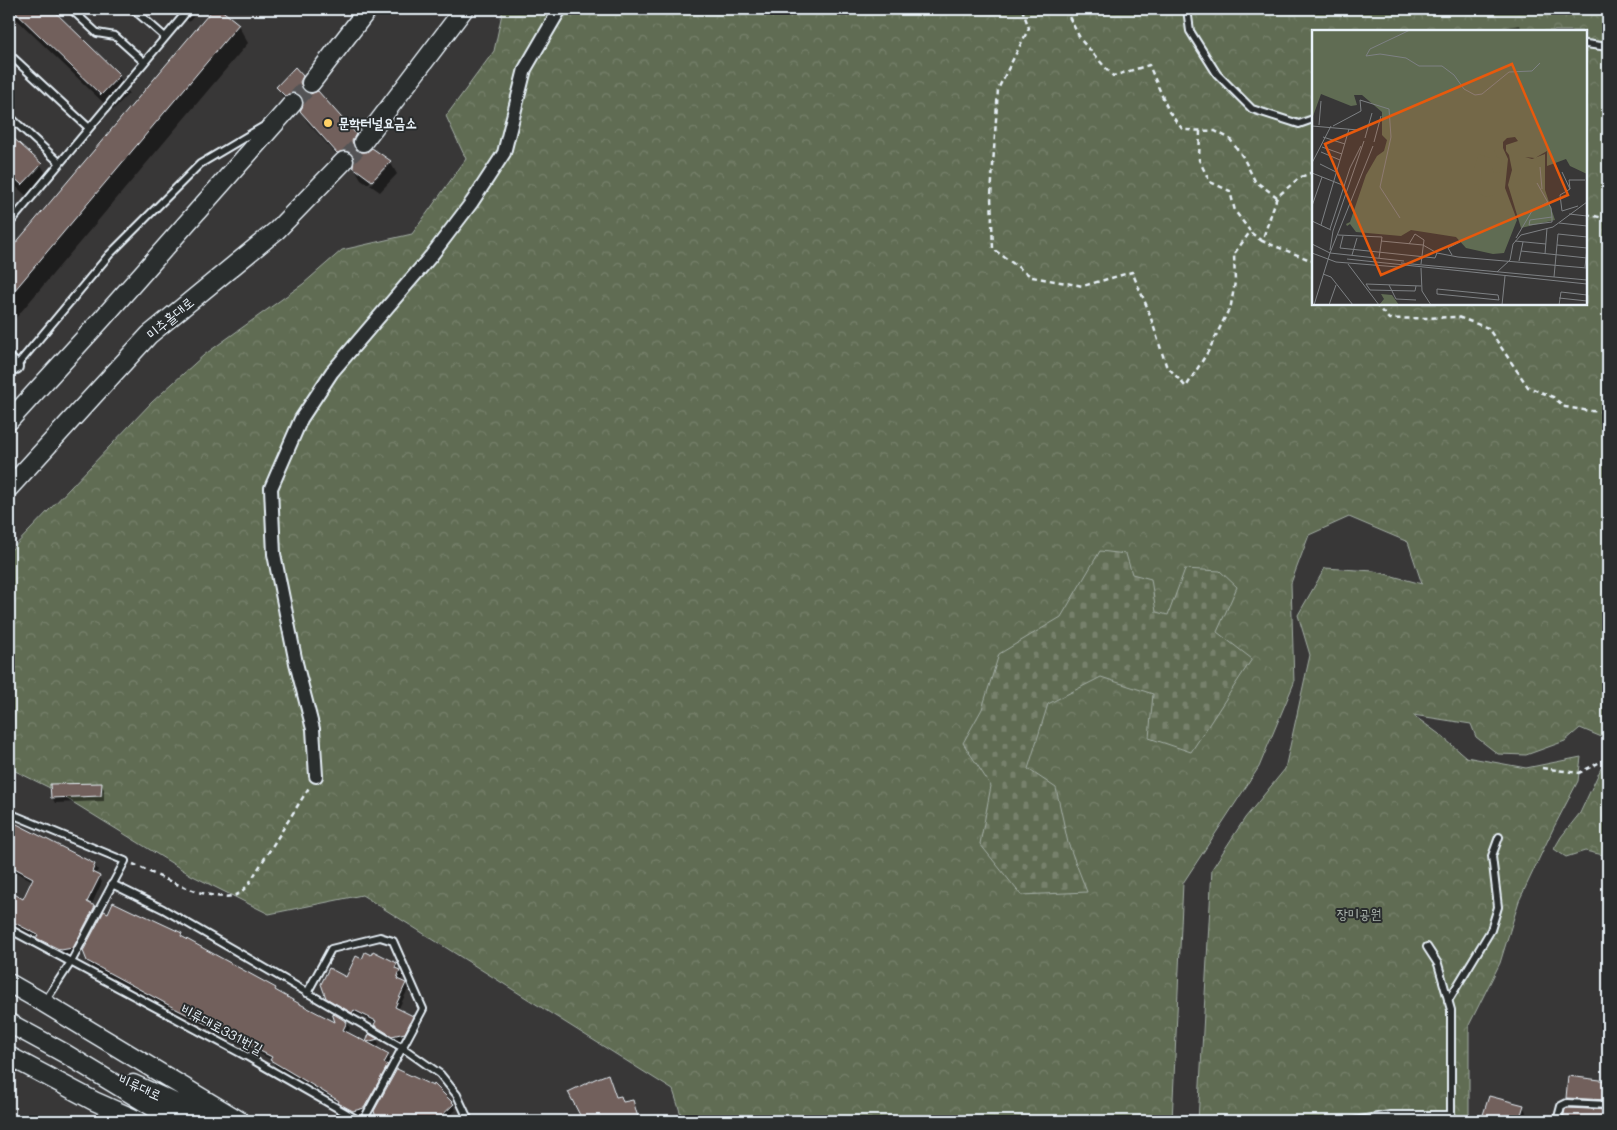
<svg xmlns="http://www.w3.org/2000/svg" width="1617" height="1130" font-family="Mali,'Poor Story',sans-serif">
<defs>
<pattern id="forest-crowns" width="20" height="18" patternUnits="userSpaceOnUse" patternTransform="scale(1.25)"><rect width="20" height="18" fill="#606c53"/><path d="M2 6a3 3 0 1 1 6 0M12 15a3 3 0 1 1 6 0" fill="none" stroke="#77816c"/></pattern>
<pattern id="cemetery-stones" width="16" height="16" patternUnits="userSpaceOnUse" patternTransform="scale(1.25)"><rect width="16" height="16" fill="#606c53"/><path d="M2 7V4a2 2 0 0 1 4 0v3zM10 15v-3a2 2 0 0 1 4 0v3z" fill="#77816c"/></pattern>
</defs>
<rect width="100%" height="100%" fill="#383737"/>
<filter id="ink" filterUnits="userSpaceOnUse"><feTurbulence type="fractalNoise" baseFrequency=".02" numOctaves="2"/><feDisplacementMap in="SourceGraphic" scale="10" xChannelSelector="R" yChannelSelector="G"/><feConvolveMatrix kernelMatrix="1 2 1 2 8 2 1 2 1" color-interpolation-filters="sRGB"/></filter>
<g filter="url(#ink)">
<path fill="url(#forest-crowns)" stroke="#a4aea6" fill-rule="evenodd" d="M503,9H1608V743L1604,738L1580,728L1565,741L1526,755L1498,754L1476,737L1471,724L1413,715L1439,734L1466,757L1526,768L1581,757L1578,781L1554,827L1519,901L1500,963L1469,1025V1121H1198L1212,869L1245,818L1285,769L1310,655L1298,615L1325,568L1374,571L1422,584L1408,542L1349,517L1309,535L1291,583L1294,683L1259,767L1183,883L1172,1121H683L673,1090L362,895L269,914L191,875L48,787L9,768V552L152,402L204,355L303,284L342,250L412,234L466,159L446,116L494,51ZM1313,31H1586V304H1313Z
M1608,758V856L1585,851L1566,857L1554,849L1561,837L1580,813L1604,762Z"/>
<path fill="url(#cemetery-stones)" stroke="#a4aea6" d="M1100,551L1126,554L1132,574L1151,579L1156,612L1168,615L1185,569L1220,571L1237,587L1217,632L1252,659L1191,752L1149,738L1153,694L1101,677L1048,704L1028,769L1056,788L1068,843L1087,892L1021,895L980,844L991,786L963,743L982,709L999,654L1061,617Z"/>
<path fill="#0007" d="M9,9H50L119,76L129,93L112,111L9,12Z
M90,9H103L98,15Z
M174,9H200L189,22Z
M215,9H218L238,25L248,43L9,326V253Z
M1520,25L1522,31H1508L1507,27Z
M302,76L309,88L307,94L355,134L362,146L359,153H367L372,149L390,162L397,174L380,192L370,185L390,164H386L368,184L361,179L354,167L355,161L345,164L308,123L301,111L305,105L302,104L293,107L284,99L278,87Z
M1608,89V105L1604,98Z
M9,136L41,165L51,182L33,202L9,180Z
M101,784L104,789V801L55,803L52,797Z
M11,822L94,865L98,870L95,875L99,877L102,882L91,906L94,907L97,913L75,954L65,956L41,943L38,938L9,923V893L24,900L33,881L12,870L9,875V827Z
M182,934L185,939L275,989L277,993L338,1024L347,1023L350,1028L347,1034L367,1043L376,1041L370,1036L377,1040L380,1045L373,1047L388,1055L391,1060L388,1067L390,1071L367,1113L357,1116L342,1108L340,1105L275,1066L272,1060L180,1014L91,967L88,961Z
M362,961L396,964L403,977L400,982L405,984L408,989L398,1010L413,1017L416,1023L408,1038L396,1041L378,1031L376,1024L357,1014L355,1017L331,1003L328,997Z
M607,1076L616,1098L623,1103L633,1101L639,1121H584L569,1093Z
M1569,1077L1608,1082V1106L1571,1104L1567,1098Z
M453,1104L456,1110L444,1121H379L375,1111Z
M1523,1106L1526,1112L1524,1121H1474L1475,1117L1483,1119Z
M1568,1109L1608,1111V1121H1565L1566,1110Z"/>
<path fill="#72605c" stroke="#e8f1f8" d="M12,9H52L120,75L101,95Z
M213,9H220L239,24L9,297V251Z
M295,67L303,76L300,82L304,91L310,94L318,91L356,134L352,141L356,150L361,152H367L372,148L391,161L372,181L353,167L354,159L351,153L346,151L337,153L300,111L303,105L300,95L295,93L285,96L276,87Z
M9,134L42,164L22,185L9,173Z
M102,783L101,796L51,798L50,784Z
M9,820L95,864L92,872L100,876L87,902L95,906L73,948L61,950L36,938L38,935L9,920V891L23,899L33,878L9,865Z
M113,902L136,913L137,912L182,933L181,936L276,988L275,990L298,1003L335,1022L332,1013L347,1022L343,1030L366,1042L369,1034L378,1039L367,1042L389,1054L384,1063L388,1065L364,1108L353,1111L338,1103L339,1101L270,1060L272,1057L176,1009L87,961L83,951L104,911L108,913Z
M373,951L397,963L395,968L400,970L397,979L406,983L395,1007L413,1016L405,1033L392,1036L374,1025L376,1021L354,1010L352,1013L326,998L321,984L329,968L346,977L356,956L362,959L365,952L371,955Z
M397,1069L433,1086L434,1084L454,1104L436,1121H377L374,1111Z
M608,1074L616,1097L621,1096L623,1102L633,1100L639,1121H583L568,1092L595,1079Z
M1568,1076L1608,1081V1100L1566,1098Z
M1489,1096L1524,1105L1519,1121H1481Z
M1568,1108L1608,1110V1121H1563L1565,1109Z"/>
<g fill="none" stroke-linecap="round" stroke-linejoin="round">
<path stroke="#525354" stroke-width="18" stroke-dasharray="18 9" stroke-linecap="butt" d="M293,103L311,83
M344,161L363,142"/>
<g stroke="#e8f1f8" stroke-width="10">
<path id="lane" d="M71,9L97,33L115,36L144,62
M133,9L165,37
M1187,9L1190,31L1217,74L1252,109L1299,124L1313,119
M1586,44L1608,47
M9,54L89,128
M9,116L60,163
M9,224L189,9
M9,375L109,255L200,164L264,126
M9,813L125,861L71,962L44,1003
M112,884L163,909L403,1048L440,1074L457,1095L469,1121
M9,929L246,1056L360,1121
M1427,947L1438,964L1451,1010V1121
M307,993L331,949L380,937L393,941L423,1009L363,1121
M1448,1001L1491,930L1498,907L1492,856L1499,837
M1354,1121L1390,1115H1451
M1557,1121L1561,1106L1567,1103L1608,1105"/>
</g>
<g stroke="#e8f1f8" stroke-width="16">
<path id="street" d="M9,360L16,367
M316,776L313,729L296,663L274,554L271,488L301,419L332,372L431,256L472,202L504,153L525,69L560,9"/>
</g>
<g stroke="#e8f1f8" stroke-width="21">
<path id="secondary" d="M311,83L368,9
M363,142L464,9
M9,421L103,318L293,103
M9,488L149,335L277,230L344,161
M9,983L44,1003L240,1121
M9,1023L64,1053L176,1121
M9,1056L94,1101L139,1121
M133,1084L215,1121"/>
</g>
<path stroke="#e8f1f8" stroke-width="2.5" stroke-dasharray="5 4" stroke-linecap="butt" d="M1022,9L1029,28L998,89L991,196L993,249L1032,277L1083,286L1132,272L1148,309L1166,365L1186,387L1209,350L1231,305L1235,282L1234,254L1250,232L1262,241
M1065,9L1081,40L1113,76L1149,65L1169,112L1183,130L1215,131L1229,138L1243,157L1255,181L1277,197L1299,178L1313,172
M1200,131L1199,160L1210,182L1230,191L1235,211L1250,231
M1277,197L1262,241L1313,261
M1586,214L1608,219
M1375,304L1389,319L1458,317L1488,328L1528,387L1553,397L1565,407L1590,411L1608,412
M1542,768L1579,773L1604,760H1608
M133,864C157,875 211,904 236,895C241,893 245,888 248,885L310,786"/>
<use href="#lane" stroke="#2a2d2e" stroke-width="6"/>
<use href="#street" stroke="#2a2d2e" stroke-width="12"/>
<use href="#secondary" stroke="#2a2d2e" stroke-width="18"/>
</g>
</g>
<circle fill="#ffd166" stroke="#2a2d2e" stroke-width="2" cx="328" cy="123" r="5"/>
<g text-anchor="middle" stroke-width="4" stroke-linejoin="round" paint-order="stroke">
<g font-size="14" font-weight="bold" fill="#e8f1f8" stroke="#2a2d2e" text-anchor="start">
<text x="338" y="128">문학터널요금소</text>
</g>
<g font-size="14" fill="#e8f1f8" stroke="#2a2d2e">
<text transform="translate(170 318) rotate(-40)" y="5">미추홀대로</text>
<text transform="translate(222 1029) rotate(28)" y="5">비류대로331번길</text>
<text transform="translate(140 1087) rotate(24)" y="5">비류대로</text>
</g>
<g font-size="14" fill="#abb5ae" stroke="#2a2d2e">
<text x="1359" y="919">장미공원</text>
</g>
</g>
<g transform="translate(1312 30)">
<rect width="275" height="275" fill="#383737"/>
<path d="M0,0H275V144L258,136L254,129L235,136V121L223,128L213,127L220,129L233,124V160L243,190L209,198L196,155L200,140L197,125L194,121V115L206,111L203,107L195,108L191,112V118L196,129L193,158L205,190L192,223L181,224L154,218L144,207L99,200L89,206L44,202L38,194L35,196L34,194L38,192L54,145L65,126L72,121L75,110L70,105V82L50,65H42L45,75L39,76L9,64L0,89ZM69,264L80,265L87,275H67L72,269Z" fill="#606c53"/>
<path d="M182,120L185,127L190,129L188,142L182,143L180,138H174L169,144L170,152L183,164L175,167L168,164L166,156L161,153V141L167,124L178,128V122Z" fill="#606c53"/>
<path fill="none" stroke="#7e8184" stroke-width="1" d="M98,0L58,19L54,26L68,24L94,28L107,36H130L142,45L152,59L163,65L170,64L197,42L220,41L228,33M48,70L77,79L79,107L68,157L88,188M7,95L9,71M0,96L46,100M21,96L49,81L48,70M11,107L33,114M53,108L60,83M62,112L69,86M10,117L30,124M9,122L28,130M0,133L19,96M8,134L24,142M228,137L230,159M250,142L258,159L257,150H273M0,143L33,156M225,153L239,178L240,187V192L217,195L218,190L240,187M258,159L248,165L250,181L266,176M0,176L10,147M257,184L275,186M0,191L19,200M247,193L275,196M9,195L37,99M18,199L38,138L49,116M246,204L275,207M26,205L70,207L67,228M31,206L28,218L123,228L125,223M204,208L220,181L236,172M69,211L111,215L125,223L146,227L275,238M203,211L234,214M0,214L18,223L92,231M97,214L103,204L112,210L109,234M245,215L275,218M18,220L21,201L52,111M209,221L275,228M0,223L24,232L86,237M233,224L235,198M40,225L45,208M140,225L136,218L148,212M35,229L275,254M207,231L211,212M89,233L275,250M36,234L67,275M273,237L275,218M109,238L110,261L119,275M185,242L198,230L201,214L209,205L241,197L275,172M11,244L19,247L41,275M242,247L246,204M77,255L84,269L104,270M104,256L103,261L58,260L54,254L109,256M125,259L186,265L187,270L125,264ZM247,268L275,271M2,275L18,223L61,116M17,275L24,255M190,275L193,246M247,275L249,262L275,265"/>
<path fill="#e8590c" fill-opacity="0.15" stroke="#e8590c" stroke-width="2.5" d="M200,34L256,165L69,245L13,114Z"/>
<rect width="275" height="275" fill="none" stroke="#e8f1f8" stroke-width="2.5"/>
</g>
<rect width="1617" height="1130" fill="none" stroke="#2a2d2e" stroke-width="30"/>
<rect x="15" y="15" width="1587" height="1100" fill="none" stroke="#e8f1f8" stroke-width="2" filter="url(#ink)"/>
</svg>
